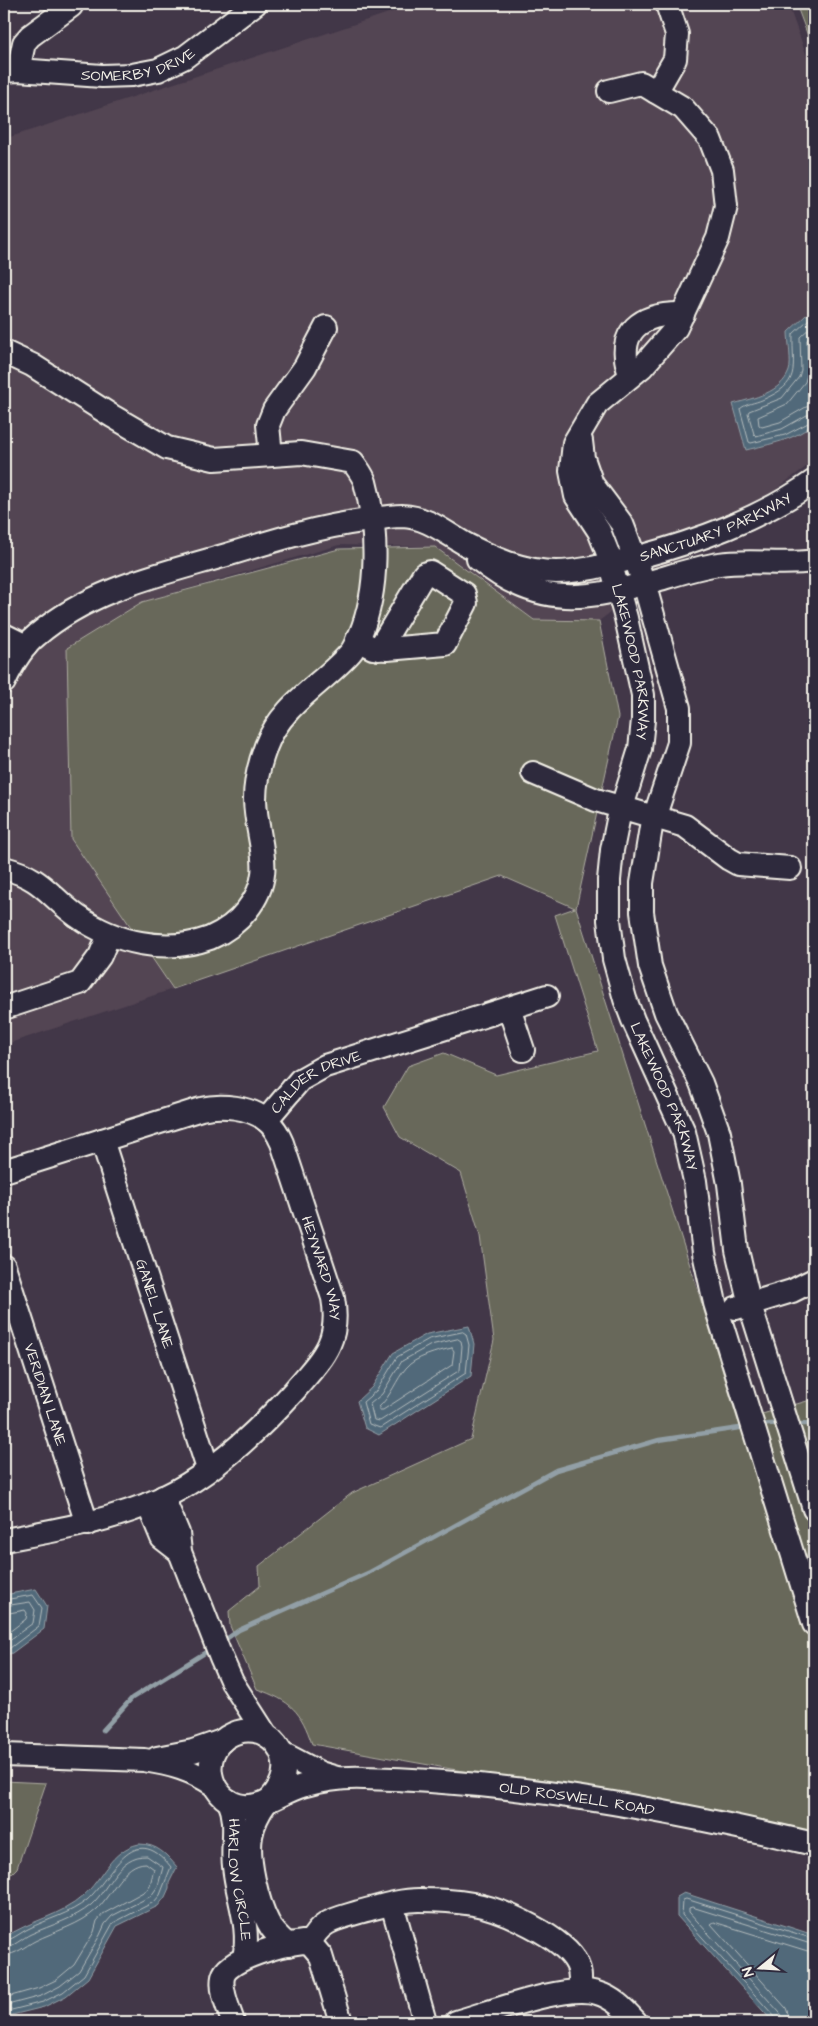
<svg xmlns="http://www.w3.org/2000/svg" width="818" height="2026" font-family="'Architects Daughter',sans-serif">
<rect width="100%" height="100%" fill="#423748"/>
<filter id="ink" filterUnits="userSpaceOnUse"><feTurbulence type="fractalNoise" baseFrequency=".02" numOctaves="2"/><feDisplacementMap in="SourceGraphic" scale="10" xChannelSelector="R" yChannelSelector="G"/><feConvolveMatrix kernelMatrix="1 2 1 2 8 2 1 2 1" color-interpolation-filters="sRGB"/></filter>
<g filter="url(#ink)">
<path fill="#524452" d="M416,4H788L814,76V461L599,621L534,620L435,547L339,545L142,602L72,839L173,989L4,1045V139Z"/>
<path fill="#67685a" stroke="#aeaca1" d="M796,4H814V52Z
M435,547L534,620L599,621L618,717L576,908L694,1278L738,1421L814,1399V1834L312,1744C301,1711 291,1701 257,1689L230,1626L229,1611L260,1586L259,1566L352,1493L471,1439L494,1340L480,1236L461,1173L400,1137L384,1107L408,1066L444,1053L496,1075L598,1051L555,915L575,908L502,876L173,989L71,839L67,648L142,602L339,549Z
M4,1781L46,1783L17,1868L4,1881Z"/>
<path fill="#51697a" stroke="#929fa6" d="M814,312V423C796,440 770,444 746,450L733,404C753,398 781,393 789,371C792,363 788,341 788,332L806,315Z
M469,1326L474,1344L471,1376L379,1435L365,1428L357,1401L372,1387L393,1353L427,1334Z
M36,1589L47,1606L44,1629L12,1653L4,1656V1595Z
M139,1844C157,1844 166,1854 177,1867L169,1883V1888L165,1897L158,1906L117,1926L88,1978L66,1996L44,2007L4,2017V1938C28,1921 61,1916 83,1896C103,1879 110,1850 139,1844Z
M684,1893L814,1935V2022H773L677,1916V1897Z"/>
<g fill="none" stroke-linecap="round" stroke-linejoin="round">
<path stroke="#b3bbbc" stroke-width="1" d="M814,318L808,320L793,334C792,370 802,383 762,400C755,403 745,404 740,409L749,442L751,443L785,435L814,420
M814,324L800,337L801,370L799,377L782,398L749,411L748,413L754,434L756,436L782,429L807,415L814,414
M814,333L807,340L808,371L805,382L787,404L758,417L759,425L762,427L780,422L806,407L814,406
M463,1332L466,1334L469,1345L466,1373L380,1428L369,1424L363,1402L377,1390L397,1357L429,1339Z
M458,1339L461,1341L462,1346L460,1370L380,1421L374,1420L370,1404L382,1394L402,1361L431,1345Z
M452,1348L454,1351L452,1365L383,1410H379V1407C391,1396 396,1380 406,1368C415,1357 438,1351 452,1348Z
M4,1600L33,1595L42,1608L39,1626L10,1648L4,1651
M4,1606L30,1602L35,1610L33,1623L4,1644
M4,1614L25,1610L27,1613L26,1619L4,1636
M4,1941C12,1940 20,1933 28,1929C47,1919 70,1914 87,1900C112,1878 132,1818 171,1867L160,1895L154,1902L113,1923L84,1975L63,1992L43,2002L4,2012
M4,1948C14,1947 22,1938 31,1934C51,1925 74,1919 91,1905C110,1888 118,1855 147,1856L163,1867L158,1886L151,1896L112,1916L105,1924L100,1935L79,1971L60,1986L41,1996L4,2006
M4,1955C16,1955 25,1946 35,1941C55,1931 80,1925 97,1909C112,1895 123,1863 146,1863L154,1869L150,1885L147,1890L103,1914L97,1921L94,1932L74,1965L56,1980L39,1988L4,1998
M777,2022L775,2017L682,1915L683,1900L686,1899L814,1939
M783,2022L780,2013L689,1912V1908L692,1907L814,1945
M791,2022L786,2008L711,1924L714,1922L814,1953"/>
<path stroke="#929fa6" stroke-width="4.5" d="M794,1424H814
M759,1425L781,1423
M222,1642L239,1630L370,1572L556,1470L659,1440L746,1427
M103,1730L132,1698L211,1649"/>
<g stroke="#f4f1e8" stroke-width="26">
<g id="minor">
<path d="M18,70L24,43L30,36L71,6"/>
<path id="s1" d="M4,71L18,70L102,76L132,75L158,70L185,57L255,4"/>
<path id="s2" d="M609,91L641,83L683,108L710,139L722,170L726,206L718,238L676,328L642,367L597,404L574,443L571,471L576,496L599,531L607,551L626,618L643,695V720L640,749L618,820L612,850L609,880V920L614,959L625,999L633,1020L684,1132L695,1181L704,1253L715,1303L814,1624"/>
<path d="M656,92L675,59L677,34L667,4"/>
<path d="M4,352L32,365L112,416L167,448L214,459L301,453L353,462C357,468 363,475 365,482C378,529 379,589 360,635C357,640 355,647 351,652C323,684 282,704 266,746C260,762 255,781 255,799C256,842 278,872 247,910C237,923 224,932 210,938C166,954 115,943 77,916C48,895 43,878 4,868"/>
<path d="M630,375C615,331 641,313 683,314"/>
<path d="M581,441L583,458L592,484L622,524L627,537L644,583L679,708V743L651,827L642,883V912L650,966L666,1013L701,1083L719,1133L729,1184L737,1250L750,1305L814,1509"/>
<path d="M271,455L268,425L274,410L305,367L326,327"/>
<path d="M478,559C539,610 589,600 660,579C680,573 699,567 719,564C751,559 782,566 814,561"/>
<path d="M4,635L26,646"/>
<path d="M357,640L373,648L387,649L445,644L466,603L464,594L430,572L424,574L379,649"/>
<path id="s3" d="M4,682C12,665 22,647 37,635C94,587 163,574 233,553C275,540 318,527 362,521C375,519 389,516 402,516C428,517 445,533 467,545C479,551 494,558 508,563C523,568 540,572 556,572C582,572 609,564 635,558C698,541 761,519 814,481"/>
<path d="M533,773L596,800L685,826L729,859L738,864L790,868"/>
<path d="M4,1008L80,983L100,956L109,935"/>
<path d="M509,1008L523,1050"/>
<path id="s4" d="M266,1120L300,1080L325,1066L547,996"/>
<path id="s5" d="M102,1140L208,1469"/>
<path id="s6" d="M4,1171L201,1109C221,1104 250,1107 266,1120C274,1126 278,1134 282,1143L333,1298C341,1343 321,1359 294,1391C257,1432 212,1475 162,1498C112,1521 57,1530 4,1540"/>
<path id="s7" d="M4,1266L87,1524"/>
<path d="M736,1308L792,1291L814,1280"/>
<path d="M163,1497L178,1533L180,1552L221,1657L232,1682L266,1735"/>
<path d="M148,1504L162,1538L180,1552"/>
<path d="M282,1753L320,1773L337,1778"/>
<path d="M4,1755L144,1760C171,1764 192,1770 214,1785"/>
<path d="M157,1758L193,1751L222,1741"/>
<path id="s8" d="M271,1798C306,1760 265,1713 227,1737C200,1754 208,1797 238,1805C260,1811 281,1792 302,1786C323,1780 342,1777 364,1778C514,1781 668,1810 814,1844"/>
<path id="s9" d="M229,1801C239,1823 231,1844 234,1866C237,1898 251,1926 244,1958"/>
<path d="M267,1801C259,1812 253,1823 251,1836C247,1859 257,1901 268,1922C272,1931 280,1938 288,1945"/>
<path d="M392,1904L425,2022"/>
<path d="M310,1943C321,1920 337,1919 359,1912C379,1907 399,1900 419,1900C437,1900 455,1901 473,1904C502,1909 564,1937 577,1964C581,1972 580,1981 580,1990"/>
<path d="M233,2022C229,2009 220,1991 223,1977C227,1958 285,1944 303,1942L310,1943L321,1956L341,2022"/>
<path d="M456,2022C489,2013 566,1983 597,1993C614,1998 624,2009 636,2022"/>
</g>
</g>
<use href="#minor" stroke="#2f2a3d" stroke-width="22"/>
</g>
</g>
<g text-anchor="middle" stroke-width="4" stroke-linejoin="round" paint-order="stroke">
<g font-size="15" fill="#f4f1e8" stroke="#2f2a3d">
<text dy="5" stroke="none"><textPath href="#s1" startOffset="136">SOMERBY DRIVE</textPath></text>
<text dy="5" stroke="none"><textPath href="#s3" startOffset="778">SANCTUARY PARKWAY</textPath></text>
<text dy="5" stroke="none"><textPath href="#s2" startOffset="711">LAKEWOOD PARKWAY</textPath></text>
<text dy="5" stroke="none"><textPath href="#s4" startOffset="65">CALDER DRIVE</textPath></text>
<text dy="5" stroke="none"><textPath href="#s2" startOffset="1161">LAKEWOOD PARKWAY</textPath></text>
<text dy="5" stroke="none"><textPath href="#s6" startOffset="434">HEYWARD WAY</textPath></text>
<text dy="5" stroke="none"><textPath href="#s5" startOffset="172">GANEL LANE</textPath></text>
<text dy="5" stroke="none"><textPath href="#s7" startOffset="135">VERIDIAN LANE</textPath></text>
<text dy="5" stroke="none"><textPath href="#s8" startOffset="545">OLD ROSWELL ROAD</textPath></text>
<text dy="5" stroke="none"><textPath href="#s9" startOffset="80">HARLOW CIRCLE</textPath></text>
</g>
</g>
<rect width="818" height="2026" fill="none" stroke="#2f2a3d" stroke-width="20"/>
<rect x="10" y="10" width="798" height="2006" fill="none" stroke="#f4f1e8" stroke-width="2" filter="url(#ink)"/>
<g transform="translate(760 1968) rotate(252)" stroke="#2f2a3d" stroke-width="4" paint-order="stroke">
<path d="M0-4L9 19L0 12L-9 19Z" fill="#f4f1e8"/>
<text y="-8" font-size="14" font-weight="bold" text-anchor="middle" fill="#f4f1e8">N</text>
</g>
</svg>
